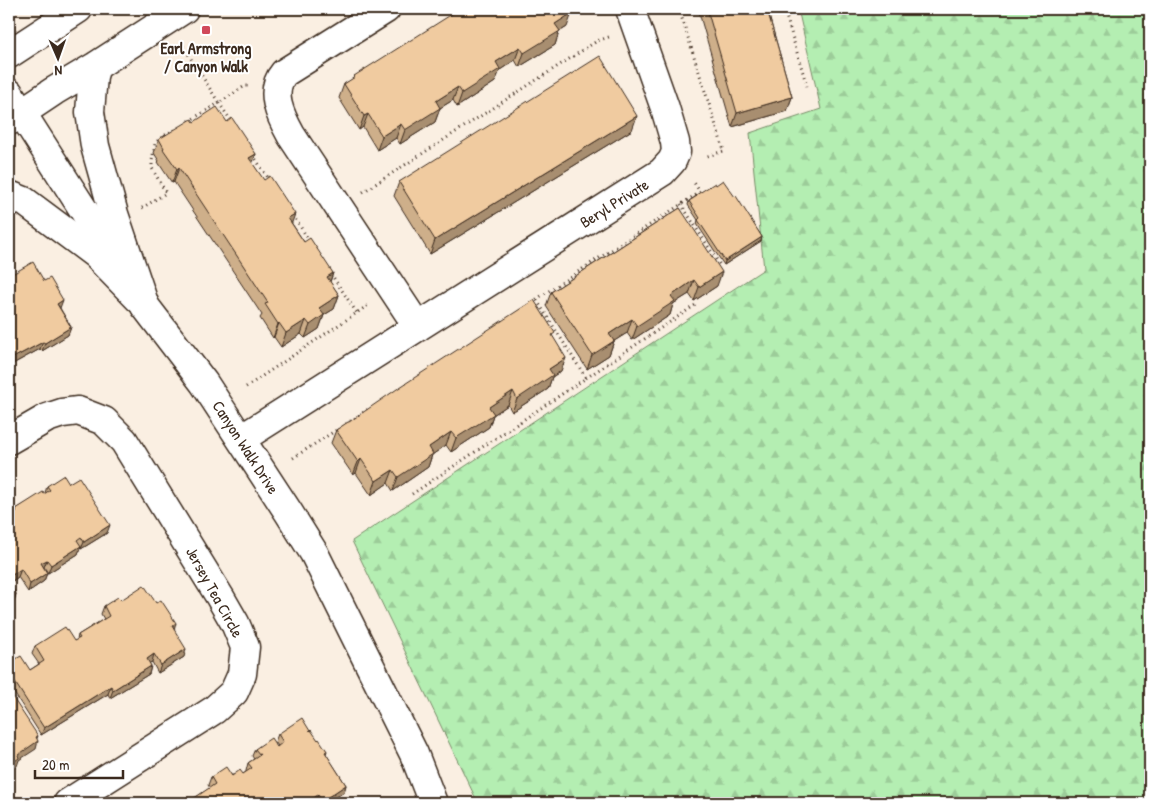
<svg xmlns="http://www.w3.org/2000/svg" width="1159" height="812" font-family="'Patrick Hand',sans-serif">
<defs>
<pattern id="forest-firs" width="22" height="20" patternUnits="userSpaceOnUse" patternTransform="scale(1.25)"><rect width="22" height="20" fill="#b4eeb2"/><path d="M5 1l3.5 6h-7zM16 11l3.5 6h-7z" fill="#9ccc99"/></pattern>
</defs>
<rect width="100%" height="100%" fill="#faefe2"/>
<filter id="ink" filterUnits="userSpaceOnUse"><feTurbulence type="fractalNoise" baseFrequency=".02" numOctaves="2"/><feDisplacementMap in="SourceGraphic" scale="10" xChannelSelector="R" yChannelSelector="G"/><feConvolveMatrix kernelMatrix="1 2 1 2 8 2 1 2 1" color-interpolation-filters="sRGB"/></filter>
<g filter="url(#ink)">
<path fill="url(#forest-firs)" stroke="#788c68" d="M798,9H1150V803H478L352,541L764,269L750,133L821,109Z"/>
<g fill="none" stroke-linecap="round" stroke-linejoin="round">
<g stroke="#3b2a1e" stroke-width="31">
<path id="minor" d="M386,9L284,73C268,92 281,117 291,135L418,327
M9,93L145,306L204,383L289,513L314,553L414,754L433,803
M241,439L662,172L672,161L676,152L675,142L665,108L630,9
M9,440L47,418L62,413L78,411L104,421L124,441L220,597L235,623L245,647L242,674L234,692L214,710L68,803"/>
</g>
<g stroke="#3b2a1e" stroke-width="31">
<path id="major" d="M9,54L78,9
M96,66L93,76L90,112L95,146L114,214L145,306
M9,121L54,91L96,66L184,9
M9,195L24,201L95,254L139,299"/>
</g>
<path stroke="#3b2a1e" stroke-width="3" stroke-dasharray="1 4" stroke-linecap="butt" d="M679,9L724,151L704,157
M784,9L807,86
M183,46L219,103L245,86H249
M189,121L219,103L232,122
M253,155L270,181
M363,192L597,41L609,37
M681,204L720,265
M142,208L166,193L152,168V161L155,144L160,138L181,126
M293,215L310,242
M331,274L357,313
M532,302L700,192L693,181
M586,378L697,304
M246,387L370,304
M346,424L370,408
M293,458L338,429
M412,494L586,378L536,299"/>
<use href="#minor" stroke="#fff" stroke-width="28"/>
<use href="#major" stroke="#fff" stroke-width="28"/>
</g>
<path fill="#ceaf8a" stroke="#3b2a1e" d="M698,9H767L792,97L787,111L732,127Z
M567,27L559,32L555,45L519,67L515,60L500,70L495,82L457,107L453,100L440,108L435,122L400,144L396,138L377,150L363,127L359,130L339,98L344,84L353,79L354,76Z
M194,122H227L256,154L252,163L304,242L333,273L330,282L339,295L334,309L324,315L319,329L305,338L301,334L281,347L274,337L273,338L260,318L262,315L174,182L172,183L158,162L159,161L154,153L159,139Z
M632,130L430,254L394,196L399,182Z
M716,185L735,197L762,237L761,241L724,265L697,224L698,220L688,205L689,201L695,197L696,195Z
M680,208L717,286L694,301L689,294L673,304L670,315L632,340L627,333L614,341L609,355L587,369L546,306L551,292Z
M60,308L71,327L68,335L42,351L40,349L9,366Z
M553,337L561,371L552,377L548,389L512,412L508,405L493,415L489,427L451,452L446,445L432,455L428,467L393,491L388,483L371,495L356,473L353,475L331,443L336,430L349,422Z
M69,483L107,533L81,549L80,548L78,554L48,573L44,567L43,568L47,573L44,581L28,592L18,577L10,583L16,594L14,601L9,604L10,516L14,513L16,509L45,493L47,486Z
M121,600L174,630L184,657L158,673L152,662L149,663L151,666L149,674L110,698L108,694L41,735L9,685V663L30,670L39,664L32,654L35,646L74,641L77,640L78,635L104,619L101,614L104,606Z
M310,731L327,751L326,754L346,785L344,792L327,803H192L193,799L210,788L208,785L211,777L243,774L246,772V771L248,763L254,759L252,756L255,749L277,747L278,746L275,742L278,734Z"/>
<path fill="#a88e70" stroke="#3b2a1e" d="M572,13L567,27L559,32L555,45L519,67L524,53L555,24Z
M520,47L515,60L500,70L495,82L457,107L462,93L496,62Z
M458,87L453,100L440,108L435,122L400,144L405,130L436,101Z
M792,97L787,111L732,127L737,113Z
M368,114L363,127L359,130L364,116Z
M637,116L632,130L430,254L435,240Z
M401,124L396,138L377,150L382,136Z
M256,154L251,167L249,158Z
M179,168L174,182L172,183L177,169Z
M295,214L290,228L288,218Z
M762,237L761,241L724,265L725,261Z
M722,272L717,286L694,301L699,287Z
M333,273L328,287L327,277Z
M694,280L689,294L673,304L670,315L632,340L637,326L671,296Z
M339,295L334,309L324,315L319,329L305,338L310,325L319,308Z
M63,300L60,308L57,304Z
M632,319L627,333L608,345L614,341L609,355L587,369L592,355L609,334Z
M306,320L301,334L281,347L286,333Z
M279,323L274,337L273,338L278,324Z
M71,327L68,335L42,351L45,343Z
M43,342L40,349L9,366V360Z
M566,358L561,371L552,377L548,389L512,412L517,399L549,369Z
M513,391L508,405L493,415L489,427L451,452L456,438L489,407Z
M451,432L446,445L432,455L428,467L393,491L398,477L429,447Z
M361,459L356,473L353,475L358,462Z
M393,470L388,483L371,495L376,481Z
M110,525L107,533L81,549L84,542Z
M81,546L78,554L48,573L51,565Z
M47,560L44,567L38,571L41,563Z
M21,569L18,577L9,583V577Z
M47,573L44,581L28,592L30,584Z
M16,594L14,601L9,604V599Z
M176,623L174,631L172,626Z
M186,649L184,657L158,673L161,665Z
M154,654L152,662L144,666L147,659Z
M151,666L149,674L110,698L113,690Z
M111,686L108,694L41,735L44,728Z
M38,736L35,743L38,741L36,749L19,760L17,766L9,771V765L18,755Z
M346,785L344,792L327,803H321L322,801Z
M318,795L315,803H306Z"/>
<path fill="#f0cba0" stroke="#3b2a1e" d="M460,9H570L572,13L555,24L560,31L524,53L520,47L496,62L500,69L462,93L458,87L436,101L440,108L405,130L401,124L382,136L368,114L364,116L344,84L355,77L354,76Z
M707,9H767L792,97L737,113Z
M600,56L637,116L435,240L399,182Z
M217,107L227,122L232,118L256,154L249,158L264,180L270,176L295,214L288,218L304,242L310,238L333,273L327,277L339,295L319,308L324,315L310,325L306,320L286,333L279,323L278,324L265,304L268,303L179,168L177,169L163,149L164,148L159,139L192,119L194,122Z
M723,180L735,197L736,196L762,237L725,261L698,220L700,218L689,201L697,196L696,195L715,183L716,185Z
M680,208L722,272L699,287L694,280L671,296L675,301L637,326L632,319L609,334L614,341L592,355L551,292Z
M33,262L44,281L50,278L63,300L57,304L71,327L45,343L43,342L9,360V276Z
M534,300L555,333L552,335L566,358L549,369L553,375L517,399L513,391L489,407L494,414L456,438L451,432L429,447L433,454L398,477L393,470L376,481L361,459L358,462L336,430L348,422H349L397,389Z
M64,475L69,483L79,477L110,525L84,542L81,537L77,540L81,546L51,565L47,560L41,563L47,573L30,584L21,569L9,577V513L10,516L17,512L16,509L43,492L44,494L50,490L47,486Z
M9,581L16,594L9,599Z
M144,585L156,603L161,600L176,623L172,626L186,649L161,665L154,654L147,659L151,666L113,690L111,686L44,728L9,673V663L21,656L30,670L44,661L35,646L65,627L74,641L80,638L78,635L109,616L104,606L118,597L121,600Z
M9,692L38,736L36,737L38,741L18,755L19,758L9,765Z
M302,718L310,731L311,730L318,740L319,739L327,751L325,752L346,785L322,801L318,795L306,803H196L193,799L215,784L211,777L226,767L232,776L240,770L243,774L252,768L248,763L260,755L255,749L271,738L277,747L283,742L278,734Z"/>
</g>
<rect fill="#d1495b" stroke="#fff" stroke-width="2" x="201" y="25" width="10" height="10" rx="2.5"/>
<g text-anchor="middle" stroke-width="4" stroke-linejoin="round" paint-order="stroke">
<g font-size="16" font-weight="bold" fill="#3b2a1e" stroke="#fff">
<text x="206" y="54">Earl Armstrong<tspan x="206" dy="18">/ Canyon Walk</tspan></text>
</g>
<g font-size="16" fill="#3b2a1e" stroke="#fff">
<text transform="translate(614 203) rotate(-32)" y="6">Beryl Private</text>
<text transform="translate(246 447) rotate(57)" y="6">Canyon Walk Drive</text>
<text transform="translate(215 592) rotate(61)" y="6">Jersey Tea Circle</text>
</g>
</g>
<rect width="1159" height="812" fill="none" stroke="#fff" stroke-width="30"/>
<rect x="15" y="15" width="1129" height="782" fill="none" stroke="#3b2a1e" stroke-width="2" filter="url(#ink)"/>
<g transform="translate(58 58) rotate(178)" stroke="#ffffff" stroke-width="4" paint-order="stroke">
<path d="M0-4L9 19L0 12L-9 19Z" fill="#3b2a1e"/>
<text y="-8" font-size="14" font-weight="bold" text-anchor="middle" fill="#3b2a1e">N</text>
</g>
<path d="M35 770v8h88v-8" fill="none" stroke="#3b2a1e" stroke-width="2.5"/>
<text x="42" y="770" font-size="15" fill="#3b2a1e" stroke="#ffffff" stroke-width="4" paint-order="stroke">20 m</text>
</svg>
